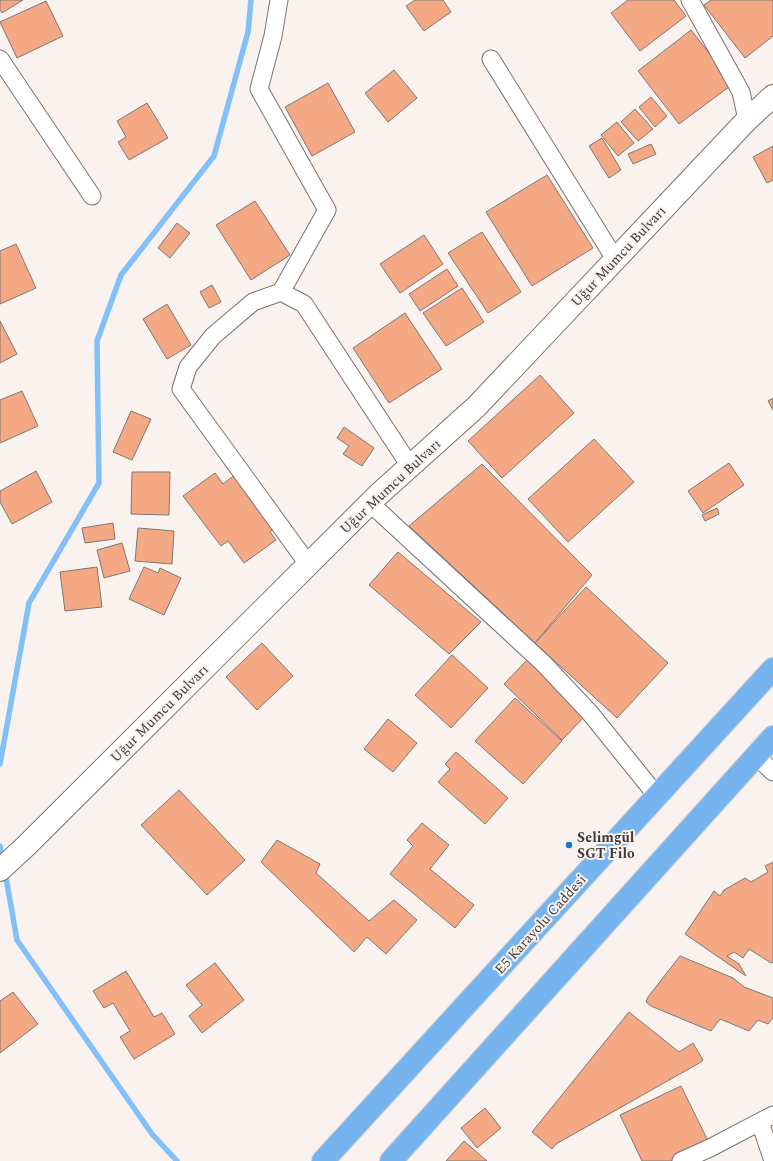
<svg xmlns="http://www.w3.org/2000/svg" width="773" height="1161" font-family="Spectral,serif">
<rect width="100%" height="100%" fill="#f9f2ee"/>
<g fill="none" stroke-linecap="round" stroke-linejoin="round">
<path stroke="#83bff8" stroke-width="5.5" d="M0,764L29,603L99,483L97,341L121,275L214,156L248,32L251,0
M0,846L2,860
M5,872L17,940L152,1134L177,1161"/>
</g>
<path fill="#f4a984" stroke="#7e7875" d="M0,0H23L2,13L0,10Z
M415,0H443L451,12L424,31L406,6Z
M628,0H674L686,16L640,51L611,13Z
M711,0H773V36L745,58L704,5Z
M46,1L63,36L17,58L0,22Z
M691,30L733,84L679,124L638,71Z
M394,70L417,98L388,122L365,93Z
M328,83L355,132L312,156L285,107Z
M651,97L667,116L655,127L639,107Z
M147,103L168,138L129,160L118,142L126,137L117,121Z
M635,109L653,129L638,141L621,122Z
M617,122L634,143L618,156L601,135Z
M602,138L621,170L609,178L589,146Z
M651,144L656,154L633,164L628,154Z
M773,146V180L767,183L753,157Z
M547,175L593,248L532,286L486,212Z
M255,201L290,255L251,280L216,225Z
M177,223L190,233L170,258L158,248Z
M482,232L521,292L488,313L448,253Z
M424,235L443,264L400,293L380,264Z
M16,244L36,288L0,304V251Z
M447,269L458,286L420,311L409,294Z
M212,285L221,302L209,308L200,292Z
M462,288L484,322L446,346L423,313Z
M167,304L191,345L167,359L143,319Z
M405,313L442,369L389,403L353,348Z
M0,321L17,354L0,363Z
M540,375L574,413L502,478L468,441Z
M22,391L38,426L0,443V400Z
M773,398V410L768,401Z
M131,411L151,419L132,460L113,452Z
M344,427L374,448L362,466L343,454L349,446L337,438Z
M594,439L634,482L568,542L528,499Z
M729,463L744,485L703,513L688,491Z
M482,464L592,575L535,643L409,526Z
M36,471L52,502L12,524L0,502V491Z
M132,472H170L169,515L131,514Z
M215,473L223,484L236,474L275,528L270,532L276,540L244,563L228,541L221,546L183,496Z
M717,508L719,514L705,521L702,515Z
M113,523L115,539L85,543L82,528Z
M138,528L174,531L172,564L135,561Z
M122,543L130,571L104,578L97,550Z
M398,552L481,622L449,654L369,585Z
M97,567L102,607L65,611L60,572Z
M144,567L158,573L160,568L181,578L164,615L129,599Z
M586,587L668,663L617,718L535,643Z
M262,643L293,676L257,710L226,677Z
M452,655L488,688L451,728L415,695Z
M528,659L586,715L562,740L504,684Z
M515,698L562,741L523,784L475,741Z
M388,719L417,743L393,772L364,749Z
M456,752L508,798L485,824L438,782L450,769L445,764Z
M179,790L245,860L207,895L141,825Z
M422,823L449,845L430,869L474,905L455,928L390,874L413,846L407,840Z
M277,840L320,864L316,873L369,921L394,900L417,920L386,954L367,937L354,952L261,862Z
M773,862V962L771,963L749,949L743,958L734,952L727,956L739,964L746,976L685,934L714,891L720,896L724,890L745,878L751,882L768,872L765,866Z
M680,956L733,978L744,987L773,998V1018L768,1024L758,1020L749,1031L720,1019L711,1031L651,1006L646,1002L648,997Z
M215,963L244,1000L202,1033L189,1016L202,1005L186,985Z
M126,971L154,1017L162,1013L175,1034L134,1059L120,1037L130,1031L113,1003L104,1008L93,991Z
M13,992L38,1024L0,1053V1001Z
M629,1012L679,1052L693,1043L703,1060L701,1062L556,1144L552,1149L532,1132Z
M681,1086L709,1143L671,1161H642L620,1115Z
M485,1108L501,1128L477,1148L461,1128Z
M464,1141L487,1161H446Z"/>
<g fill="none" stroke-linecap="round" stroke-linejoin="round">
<g stroke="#797370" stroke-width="19">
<path id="street" d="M279,0L273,36L259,89L327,210L281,292
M690,0L741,92L747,120
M0,59L92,196
M491,59L615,259
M370,503L544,664L590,713L657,796
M308,564L181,389L188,367L213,336L253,302L281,292L304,304L410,466
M756,756L773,772
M760,1122L773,1161
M681,1161L710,1148L773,1115"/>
</g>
<g stroke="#797370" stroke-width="24">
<path id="secondary" d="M0,870L26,846L378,495L476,407L747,120L773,96"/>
</g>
<g stroke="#d0cfcf" stroke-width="24">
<path id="highway" d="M323,1161L773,669
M391,1161L773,737"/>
</g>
<use href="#street" stroke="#fff" stroke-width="17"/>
<use href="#secondary" stroke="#fff" stroke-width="22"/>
<use href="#highway" stroke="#76b4ef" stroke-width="22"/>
</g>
<circle fill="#1779c5" stroke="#f9f2ee" stroke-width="1.5" cx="569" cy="845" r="4"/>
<g text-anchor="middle" stroke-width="4" stroke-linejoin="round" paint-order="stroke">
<g font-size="14" fill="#3c3938" stroke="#f9f2ee">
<text transform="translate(618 256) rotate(-47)" y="5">Uğur Mumcu Bulvarı</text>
<text transform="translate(390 486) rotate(-43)" y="5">Uğur Mumcu Bulvarı</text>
<text transform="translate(159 713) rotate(-45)" y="5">Uğur Mumcu Bulvarı</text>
<text transform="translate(540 924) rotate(-48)" y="5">E5 Karayolu Caddesi</text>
</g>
<g font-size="14" font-weight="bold" fill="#3c3938" stroke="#f9f2ee" text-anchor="start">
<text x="577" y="842">Selimgül<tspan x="577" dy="16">SGT Filo</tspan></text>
</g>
</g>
</svg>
